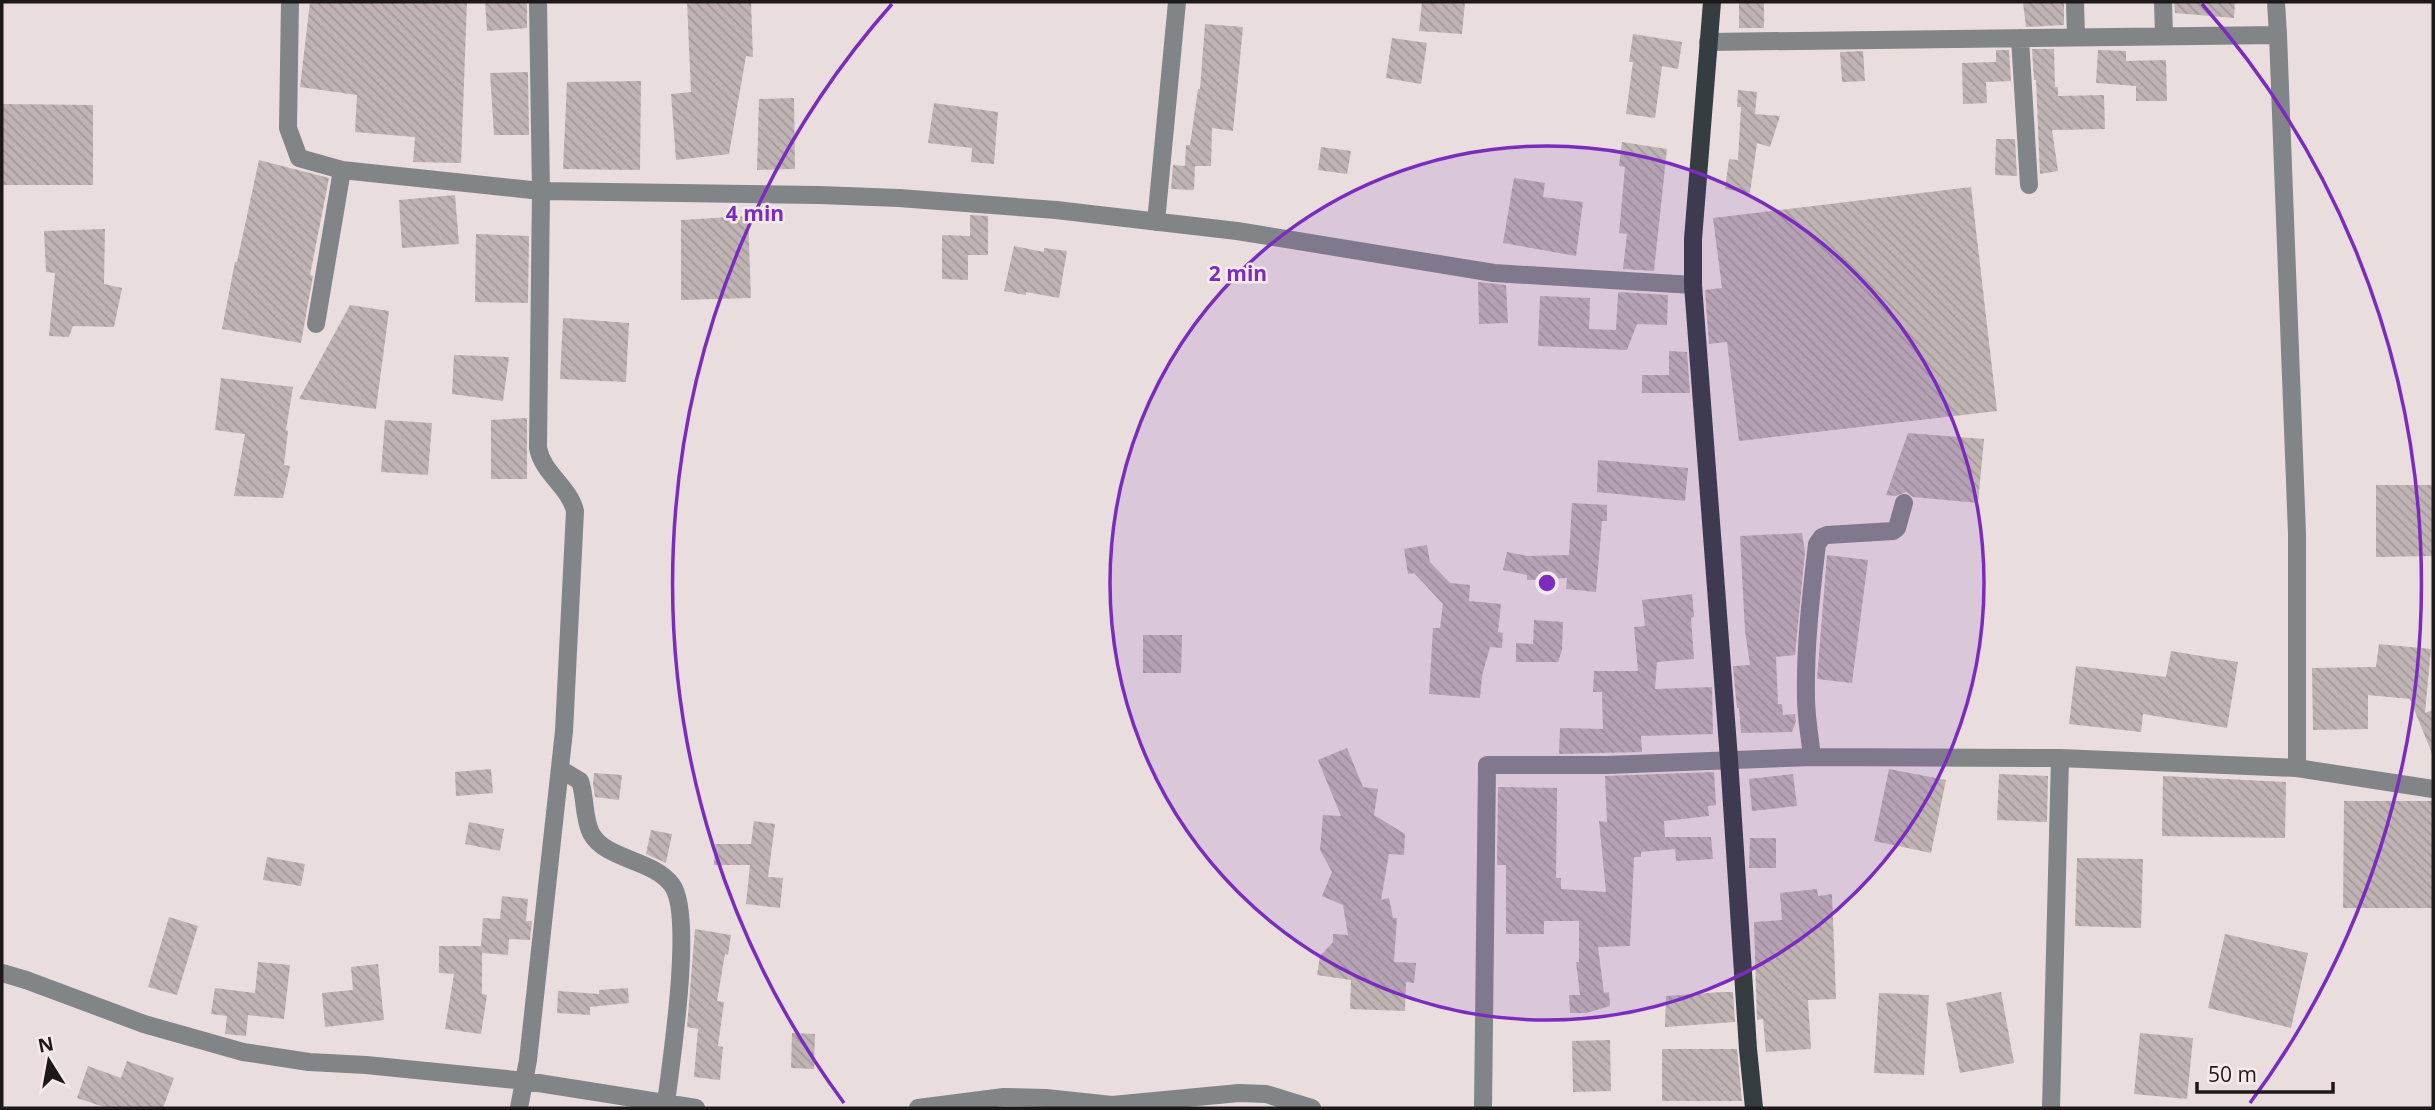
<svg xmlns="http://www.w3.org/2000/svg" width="2435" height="1110" font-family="'Open Sans',sans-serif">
<defs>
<pattern id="building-back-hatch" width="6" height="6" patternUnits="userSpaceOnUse" patternTransform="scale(1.75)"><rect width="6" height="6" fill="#bfb3b4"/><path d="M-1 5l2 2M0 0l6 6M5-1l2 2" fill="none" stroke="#a4999a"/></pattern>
</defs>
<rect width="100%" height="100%" fill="#e9ddde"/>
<path fill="url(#building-back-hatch)" d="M310,2H467L461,163L413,162L415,137L355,132L357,95L300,87Z
M485,2H527V28L487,31Z
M687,2H751L753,57L746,56L729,154L676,160L671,94L691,92Z
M1422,2H1465L1462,34L1419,31Z
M1739,2H1764V28H1739Z
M2023,2H2064V25L2026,27Z
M2174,2H2235L2234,18L2175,13Z
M1205,24L1243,27L1233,131L1212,128L1211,166H1195L1194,190L1171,189L1173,165L1185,166L1186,145H1190L1198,89H1200Z
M1633,34L1682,42L1678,69L1662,66L1655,118L1626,114L1633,62H1629Z
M1392,38L1427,43L1421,84L1386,78Z
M2032,49H2054L2055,87H2058V96L2104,95L2105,129L2052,130L2058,171L2040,174L2036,80H2034Z
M1996,50H2009L2011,81L1986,82L1987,103L1963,104L1962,63L1996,62Z
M2098,50L2126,51V61L2166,60L2167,101H2136V86L2096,83Z
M1863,51L1865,81L1842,82L1840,52Z
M528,72L529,135H494L490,73Z
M641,81L640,170L563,169L567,82Z
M1738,90L1757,92L1755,114L1780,116L1770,147L1757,143L1750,193L1725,189L1729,159L1738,160L1741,107H1737Z
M794,98L795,169L757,170L759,99Z
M934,103L998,112L994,164L971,162L972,148L928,143Z
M2,104L93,105V185H2Z
M1996,139H2015L2017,176L1995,175Z
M1622,142L1667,149L1654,271L1623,269L1627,234L1619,233L1625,167L1619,166Z
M1321,147L1351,151L1347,174L1318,170Z
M259,160L329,178L310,275L313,276L301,343L222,329L235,262H237Z
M1514,178L1545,183L1543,197L1583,202L1576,256L1503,243Z
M1971,187L1997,411L1739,441L1727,342L1709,344L1705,290L1722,288L1713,218Z
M455,195L459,244L402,248L399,200Z
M970,215L988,216V255H968V280L942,279V235L970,236Z
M748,216L751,298L681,300V220Z
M105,229L104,284L122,288L114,327L73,326L69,337L49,336L55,273L46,272L44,231Z
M476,234L529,236L528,303L475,302Z
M1014,246L1044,252V248L1067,251L1059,298L1026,292V295L1004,291Z
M1478,282L1506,285L1508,323L1479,324Z
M1620,292L1668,295L1667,325L1637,324L1627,350L1538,346L1540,296L1590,298L1589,329L1616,330L1618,293Z
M350,305L389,311L376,409L299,399Z
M563,318L629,323L626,382L560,379Z
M1669,351L1687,352L1690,393H1642V375H1669Z
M454,355L509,357L503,401L452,394Z
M221,378L293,387L286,430L288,431L284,465L290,466L283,498L234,496L245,434L215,430Z
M527,418V479H491V420Z
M385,420L432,423L428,475L381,472Z
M1908,433L1984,439L1978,503L1913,497L1906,492L1896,496L1886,495Z
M1598,460L1688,468L1685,501L1597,492Z
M2376,485H2433V556L2376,557Z
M1572,503L1607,505V521H1602L1596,592L1566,589L1567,578L1527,580V575L1503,570L1507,552L1527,556L1569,555Z
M1802,533L1805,552L1795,655L1776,657L1778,704H1782L1783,715L1795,714L1796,721L1792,732L1741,733L1739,708H1737L1733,666L1750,665L1745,631L1740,536Z
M1427,545L1430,562L1450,583L1470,585L1469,601L1501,604L1498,632L1503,633L1502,648L1490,647L1482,676L1480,698L1429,694L1433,628H1440L1443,604L1414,573L1408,574L1404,549Z
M1827,555L1868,560L1852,683L1817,679Z
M1692,594L1694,617L1691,618L1694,659L1657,662L1655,689L1712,687L1713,734L1641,736L1642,752L1559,754L1560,728L1603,729L1602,692H1593L1594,671H1638L1634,627L1645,626L1642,600Z
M1534,620L1563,622L1562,650L1558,662H1516V643L1533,644Z
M1143,635H1182L1181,673H1143Z
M2379,644L2431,649L2425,713L2433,710V756L2410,699L2368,695V729L2313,730L2312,668L2376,667Z
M2171,651L2238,662L2227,728L2143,714L2141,732L2069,724L2076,666L2166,677Z
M1347,748L1363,787L1378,789L1374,815L1405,834L1404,855L1389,854L1381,900L1389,898L1393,918H1397L1394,962L1416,963L1414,983L1406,982L1405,1011L1350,1009L1351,980L1317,975L1320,956L1333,942V934L1348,935L1343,905L1322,896L1332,872L1320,850L1323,815L1341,816L1318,760Z
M491,769L493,793L456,796L455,772Z
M1889,769L1946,780L1931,853L1874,841Z
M1714,772L1716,805L1708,806L1709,816L1664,821L1665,837H1711L1713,859L1676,861L1675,849L1641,852V857H1634L1630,946L1598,947L1604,993L1609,992L1610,1006L1586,1013H1570L1569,995H1580L1576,962H1579V921H1544V934H1506V865H1497L1498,787L1557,788L1556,878H1561V889L1606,892L1599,821L1607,822L1605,776Z
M594,773L622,775L619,800L595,797L593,784Z
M1793,774L1797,806L1752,811L1749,779Z
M1999,774L2048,776L2047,822L1997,820Z
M2163,776L2286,782L2285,838L2162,836Z
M2344,801H2433V908H2343Z
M754,821L775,824L768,877L783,878L780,908L746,904L750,865H714L715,844H751Z
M469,822L504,829L500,851L465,844Z
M651,830L672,834L666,863L646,854Z
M1750,838H1776V868H1749Z
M267,857L305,864L301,886L263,880Z
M2077,858L2143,859L2141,928L2075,926Z
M1817,889L1818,896L1832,894L1836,999L1808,1000L1811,1049L1766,1052L1763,1019L1757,1020L1754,922L1782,920L1780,893Z
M502,896L528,899L526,921H532L530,940L509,939L508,955L482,953V994L487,995L481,1034L445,1029L454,974L439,973V946H481L483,918L500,919Z
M169,917L198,926L177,995L148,987Z
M695,929L731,935L728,955L725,954L717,1001L724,1002L718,1046L723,1047L720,1080L694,1077L698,1029L687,1027Z
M2225,934L2308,953L2291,1028L2208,1008Z
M258,962L290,965L284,1019L248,1015L246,1036L225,1034L227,1016L211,1014L215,988L255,993Z
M378,964L384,1020L325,1027L322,993L353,990L351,967Z
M628,988L629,1003L590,1007V1015L557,1013L558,991L599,994V990Z
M1722,992H1733L1735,1022L1665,1027L1666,996Z
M2001,992L2014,1063L1960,1073L1946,1003Z
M1879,993L1929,995L1924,1075L1874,1073Z
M792,1033L815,1034L814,1069L791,1068Z
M2140,1033L2193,1038L2187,1099L2134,1094Z
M1610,1040L1611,1091L1573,1092L1572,1041Z
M1662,1049H1737L1742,1101H1662Z
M127,1061L174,1078L163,1108H107L77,1098L88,1066L121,1078Z"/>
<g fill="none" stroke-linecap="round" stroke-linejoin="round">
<path stroke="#818588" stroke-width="18" d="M290,2L288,128L299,158L342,170L541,191L819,195L899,198L1056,210L1237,231L1494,273L1693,285
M2075,2L2076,37
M2163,2L2164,36
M2278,35L2297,534V768
M2020,38L2029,185
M1708,42L2278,35L2276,2
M1156,222L1177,2
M316,324L342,170
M1812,757C1810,738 1806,717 1806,697C1805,646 1811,595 1817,544L1822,537L1827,535L1893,531L1897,528L1904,503
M560,769L580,781C586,798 583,817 591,833C605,860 653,859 672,885C694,915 671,1062 666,1103
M2,973L26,980L144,1024L243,1052L309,1062L366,1065L526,1081L696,1108
M519,1108L528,1060L564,731L575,511C569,486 543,474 538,448L541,191L538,2
M918,1108L1004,1097L1046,1098L1112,1105L1239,1093L1266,1094L1312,1108
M1483,1108L1487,765H1607L1812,757L2060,758L2297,768L2433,789
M2051,1108L2060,758"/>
<path stroke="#363d41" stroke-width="18" d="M1712,2L1693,239V285L1729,759L1748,1049L1754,1108"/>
</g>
<circle cx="1547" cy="583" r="437" fill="#7b2cbf" fill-opacity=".12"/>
<g fill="none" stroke="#7b2cbf" stroke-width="3.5">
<circle cx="1547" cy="583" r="437"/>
<path d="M844 1103A874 874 0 0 1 892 4M2202 4A874 874 0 0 1 2250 1103"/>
</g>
<circle cx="1547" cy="583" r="10" fill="#7b2cbf" stroke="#f7eaeb" stroke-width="3.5"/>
<g font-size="21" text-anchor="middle" font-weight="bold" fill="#7b2cbf" stroke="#f7eaeb" stroke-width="5" stroke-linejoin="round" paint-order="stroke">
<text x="755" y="221">4 min</text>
<text x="1238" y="281">2 min</text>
</g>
<rect width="2435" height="1110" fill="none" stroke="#1d1919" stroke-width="7"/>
<g transform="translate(49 1061) rotate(349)" stroke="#f7eaeb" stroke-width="5" paint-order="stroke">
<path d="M0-5L12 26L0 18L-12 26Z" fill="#1d1919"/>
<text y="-10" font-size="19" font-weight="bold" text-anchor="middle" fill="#1d1919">N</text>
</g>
<path d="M2197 1082v10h136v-10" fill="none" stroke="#1d1919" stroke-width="3.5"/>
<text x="2208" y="1082" font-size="21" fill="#1d1919" stroke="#f7eaeb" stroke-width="5" paint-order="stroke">50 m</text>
</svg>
